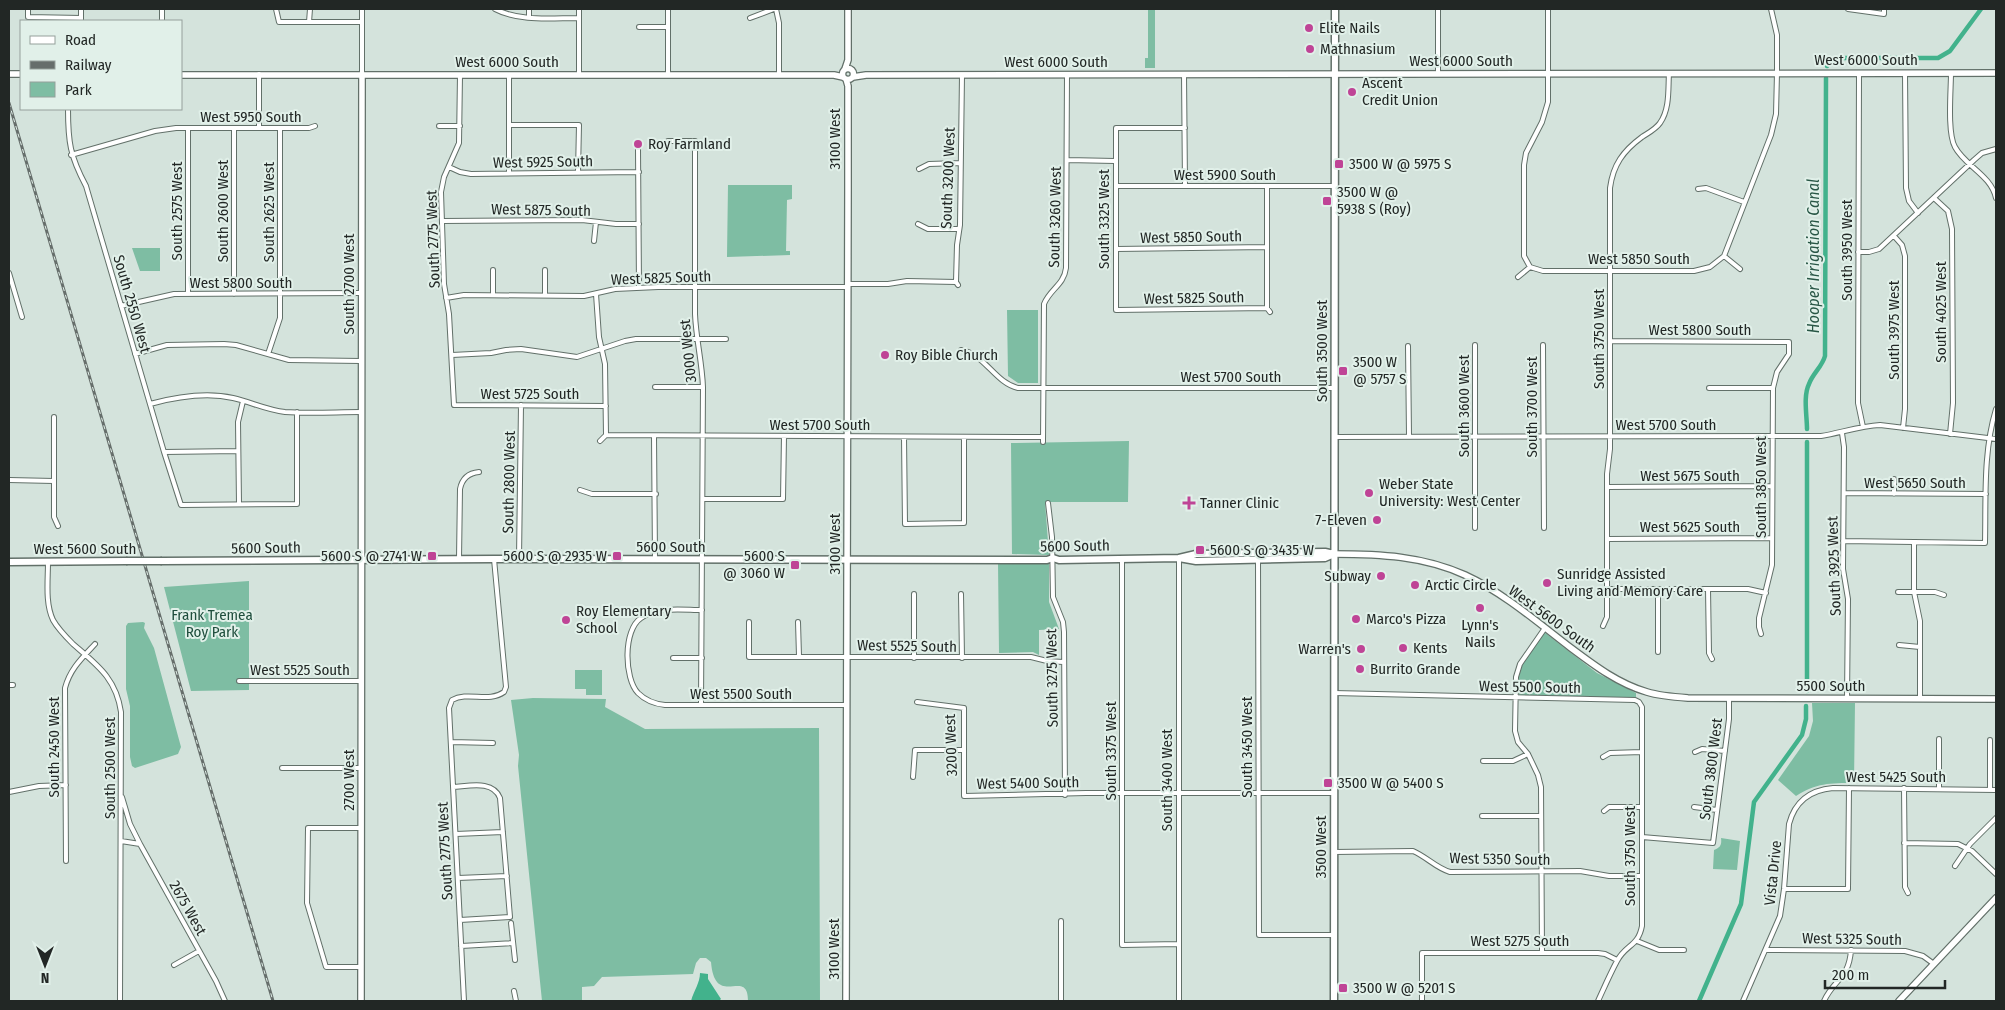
<svg xmlns="http://www.w3.org/2000/svg" width="2005" height="1010" font-family="'Fira Sans Condensed',sans-serif">
<rect width="100%" height="100%" fill="#d4e3dc"/>
<path fill="#7ebda3" d="M1148,9H1155V68H1145V58H1148Z
M728,185H792V199L787,200L786,251H790V255L727,257Z
M132,248H160V271H140Z
M1007,310H1038V383H1018L1008,376Z
M1129,441L1128,502H1045L1049,555L1012,554L1011,443Z
M998,563H1049V602L1059,629L1039,630V655L1033,652L999,653Z
M249,581V690L191,691L164,587Z
M143,622L145,623L144,628L154,648L181,747L178,754L135,768L132,766L130,757V706L126,689V626L128,623Z
M1544,632L1597,673L1636,693V698H1519V676L1523,661Z
M575,670H602V695H586V689H575Z
M533,698L606,699L605,707L645,729L819,728L820,1001H748C748,966 715,1010 711,962L706,958H700L696,963L693,974L602,977L594,986L582,987V1001H542L518,766L519,755L511,700Z
M1812,703H1855L1854,783C1830,783 1816,783 1796,796L1778,780L1809,736L1813,721Z
M1721,838L1740,841L1737,870L1713,869L1714,850C1720,848 1722,845 1721,838Z"/>
<path fill="#42b28c" d="M700,973L708,974V979L721,999L719,1001H691C694,990 700,983 700,973Z"/>
<g fill="none" stroke-linecap="round" stroke-linejoin="round">
<path stroke="#42b28c" stroke-width="4.5" d="M1827,66L1830,61L1838,58H1938L1950,51L1981,9
M1807,429C1807,416 1803,396 1809,384C1813,373 1822,367 1825,356L1826,78
M1807,442V691
M1699,1001L1741,904L1754,802L1802,735L1806,719V706"/>
<g stroke="#627069" stroke-width="6">
<path id="street" d="M28,9V17L81,18
M162,9V21
M276,9L279,22H362
M362,9V74
M495,9C520,22 551,18 579,18
M668,9V75
M776,9L779,23V75
M1438,9V73
M1848,9L1884,14V9
M529,18V9
M750,18L774,9
M81,21V9
M309,22L310,9
M639,27H668
M1859,73L1858,403L1863,427
M1905,73L1906,188L1909,201L1918,213
M1951,73C1951,90 1947,133 1955,147C1965,166 1991,175 1996,198
M259,74V128
M1184,74L1185,186
M460,75L459,143L444,177L441,192L444,284L449,314L454,405L606,406
M579,75V9
M68,109C68,142 70,156 86,186L164,452L181,505L297,504V412
M509,125H579L578,172
M439,126H460
M188,128V294
M234,128V294
M1185,128H1116V310L1267,308L1270,312
M668,141H695V314C696,339 702,362 703,387L701,705
M638,149L639,288
M71,155L155,131L176,128H309L315,126
M1067,160L1115,161
M449,167L460,172L471,174L639,172
M919,169L929,164L960,163
M509,173V75
M1116,186H1334
M1267,186V308
M1698,189L1706,188L1744,202
M1934,198L1948,211L1952,229L1953,403L1950,434
M442,221L582,220L616,224H639
M918,224L928,229H959
M1894,236L1902,245L1905,256V409L1903,428
M594,241L596,222
M1116,249L1267,247
M1858,252H1869L1879,249L1974,160L1982,153L1996,149
M1724,256L1771,135L1776,114L1777,73V35L1771,9
M1530,267L1543,271H1694L1710,267L1724,256L1740,269
M545,270V295
M9,273L22,317
M1518,277L1530,267L1524,256V165L1526,153L1542,122L1548,102V9
M848,284H888L907,281L956,282
M958,285L956,282L957,245L960,225L962,75
M596,294L599,337L605,364L606,435
M493,295V270
M446,298L464,295L584,296L615,289L658,287H848
M121,306L174,294L362,293
M1610,341L1789,342V354L1777,372L1773,388L1772,565L1759,618V627L1761,634
M1475,345V528
M1543,345L1544,528
M1408,346L1409,436
M961,350C984,353 995,383 1018,388H1334
M135,354L167,345L224,344L236,345L289,360L361,361
M268,354L280,318V128
M452,355L491,353L506,350L521,349L577,357L625,341L636,339H726
M655,387H703
M1709,388H1773
M150,404C176,397 206,392 233,398C251,402 267,410 285,412C310,414 336,412 361,412
M54,417V517L58,526
M1842,433L1844,447L1843,569L1848,599L1847,699
M654,436L655,559
M904,437L905,524L964,523V437
M1334,437L1821,436C1840,433 1860,426 1880,425L1996,439
M600,441L606,435L1043,437
M1043,442L1044,304C1050,289 1064,285 1066,268L1067,74
M164,452L238,451
M9,480L54,481
M1607,487L1772,486
M580,490L592,494H656
M1844,493L1986,494
M1894,494V479
M703,499H783L784,436
M1048,503L1052,537L1053,597L1063,622L1064,632L1065,795
M239,504L238,422L243,401
M1607,539L1772,538
M1843,541L1985,543C1986,498 1983,452 1996,409
M1914,542V592L1920,621V699
M1122,558V945L1179,944
M1179,558V1001
M459,559L460,489C462,479 468,473 479,472
M519,559L521,405
M1258,559L1259,935
M48,562C48,581 45,603 53,620C58,629 66,637 73,644C97,665 116,678 121,712L120,1001
M1607,589H1748L1766,593
M1708,589L1709,653L1712,659
M1898,592H1935L1944,595
M914,594V658
M961,594L962,658
M702,610C683,610 658,606 641,618C623,630 624,678 638,693C646,701 655,704 665,705H847
M749,622V657H1031L1047,661L1063,662
M798,622L799,656
M1603,626L1607,617V474L1610,449V188C1613,165 1623,151 1642,137C1648,133 1656,129 1660,123C1670,109 1668,89 1669,73
M1899,645L1920,647
M1658,652V589
M673,658H702
M239,681H361
M9,685H13
M1334,693L1635,700L1639,702L1642,707V926C1638,947 1626,944 1617,961C1610,974 1604,988 1598,1001
M917,702L964,708V796L1086,793H1334
M451,742L493,743
M1695,752L1702,749L1725,751
M1603,757L1610,753L1642,752
M1483,761H1513L1528,754
M282,768H361
M913,777L915,750H963
M453,787C470,786 493,780 500,798L510,917L460,920
M1904,788L1905,887L1908,893
M1939,789V739
M1990,789V740
M9,792L39,786L66,785
M122,797L130,824L140,844
M1694,807L1717,810
M1604,811L1609,807H1642
M1482,816H1541
M361,828H308L307,903L326,967H361
M456,834L503,832
M1642,837L1713,843L1729,719V698
M121,841L140,844L216,981L225,1001
M1904,843L1958,844L1972,851L1996,874
M1334,852L1413,851C1427,857 1436,868 1450,872L1580,871L1609,876H1642
M66,861L65,688C70,669 82,658 95,644
M1955,866L1970,844L1996,818
M458,878L507,876
M1784,889H1848L1849,788
M1061,921V1001
M511,923L515,960
M1259,935H1334
M1637,941L1659,950H1684
M461,946L513,943
M1766,950L1905,951L1923,956L1934,964
M1542,953L1541,787L1538,775L1528,754L1518,742L1515,731L1516,677L1520,664L1545,628
M174,965L199,951
M514,991L516,1001
M464,1001L449,708L452,700C468,691 489,703 504,692L506,687L494,559
M1422,1001V953H1598L1605,954L1617,960
M1743,1001L1780,916L1784,889L1789,824C1795,801 1810,790 1833,788L1996,790
M1824,1001C1834,979 1849,979 1851,950"/>
</g>
<g stroke="#627069" stroke-width="8">
<path id="secondary" d="M842.5 74a5.5 5.5 0 1 1 11 0a5.5 5.5 0 1 1-11 0Z
M845,69L848,60V9
M9,74H21
M181,75H834L843,77
M853,77L866,75L1996,73
M846,79L848,86V191L846,1001
M1334,554C1380,554 1423,556 1465,575C1504,593 1537,622 1571,648C1595,666 1619,684 1647,692C1660,696 1674,697 1688,698L1996,699
M361,1001L362,74
M1899,1001L1996,898"/>
</g>
<g stroke="#627069" stroke-width="9">
<path id="primary" d="M1325,552L1334,554L1325,558L1196,561L1179,558L1196,554Z
M162,561L494,559L1047,560L1053,558L1059,560L1179,558
M9,562L126,561
M1334,1001L1335,9"/>
</g>
<use href="#street" stroke="#fff" stroke-width="4"/>
<use href="#secondary" stroke="#fff" stroke-width="5.5"/>
<use href="#primary" stroke="#fff" stroke-width="6"/>
<g stroke="#666e6b" stroke-width="3">
<path id="rail" d="M9,103L273,1001"/>
</g>
<use href="#rail" stroke="#e1f0e9" stroke-width="1" stroke-dasharray="4" stroke-linecap="butt"/>
<g stroke="#627069" stroke-width="9" stroke-linecap="butt">
<path id="primary-bridge" d="M126,561H162"/>
</g>
<use href="#primary-bridge" stroke="#fff" stroke-width="6"/>
</g>
<g fill="#bf4496" stroke="#e1f0e9" stroke-width="2">
<circle cx="1309" cy="28" r="5"/>
<circle cx="1310" cy="49" r="5"/>
<circle cx="1352" cy="92" r="5"/>
<circle cx="638" cy="144" r="5"/>
<rect x="1334" y="159" width="10" height="10" rx="2.5"/>
<rect x="1322" y="196" width="10" height="10" rx="2.5"/>
<circle cx="885" cy="355" r="5"/>
<rect x="1338" y="366" width="10" height="10" rx="2.5"/>
<circle cx="1369" cy="493" r="5"/>
<path d="M1186.5 495.5h5v5h5v5h-5v5h-5v-5h-5v-5h5z"/>
<circle cx="1377" cy="520" r="5"/>
<rect x="1195" y="545" width="10" height="10" rx="2.5"/>
<rect x="427" y="551" width="10" height="10" rx="2.5"/>
<rect x="612" y="551" width="10" height="10" rx="2.5"/>
<rect x="790" y="560" width="10" height="10" rx="2.5"/>
<circle cx="1381" cy="576" r="5"/>
<circle cx="1547" cy="583" r="5"/>
<circle cx="1415" cy="585" r="5"/>
<circle cx="1480" cy="608" r="5"/>
<circle cx="1356" cy="619" r="5"/>
<circle cx="566" cy="620" r="5"/>
<circle cx="1403" cy="648" r="5"/>
<circle cx="1361" cy="649" r="5"/>
<circle cx="1360" cy="669" r="5"/>
<rect x="1323" y="778" width="10" height="10" rx="2.5"/>
<rect x="1338" y="983" width="10" height="10" rx="2.5"/>
</g>
<g text-anchor="middle" stroke-width="4" stroke-linejoin="round" paint-order="stroke">
<g font-size="15" fill="#222725" stroke="#e1f0e9" text-anchor="start">
<text x="1319" y="33">Elite Nails</text>
<text x="1320" y="54">Mathnasium</text>
<text x="1362" y="88">Ascent<tspan x="1362" dy="17">Credit Union</tspan></text>
<text x="648" y="149">Roy Farmland</text>
<text x="1349" y="169">3500 W @ 5975 S</text>
<text x="1337" y="197">3500 W @<tspan x="1337" dy="17">5938 S (Roy)</tspan></text>
<text x="895" y="360">Roy Bible Church</text>
<text x="1353" y="367">3500 W<tspan x="1353" dy="17">@ 5757 S</tspan></text>
<text x="1379" y="489">Weber State<tspan x="1379" dy="17">University: West Center</tspan></text>
<text x="1200" y="508">Tanner Clinic</text>
<text x="1367" y="525" text-anchor="end">7-Eleven</text>
<text x="1210" y="555">5600 S @ 3435 W</text>
<text x="422" y="561" text-anchor="end">5600 S @ 2741 W</text>
<text x="607" y="561" text-anchor="end">5600 S @ 2935 W</text>
<text x="785" y="561" text-anchor="end">5600 S<tspan x="785" dy="17">@ 3060 W</tspan></text>
<text x="1557" y="579">Sunridge Assisted<tspan x="1557" dy="17">Living and Memory Care</tspan></text>
<text x="1371" y="581" text-anchor="end">Subway</text>
<text x="1425" y="590">Arctic Circle</text>
<text x="576" y="616">Roy Elementary<tspan x="576" dy="17">School</tspan></text>
<text x="1366" y="624">Marco's Pizza</text>
<text x="1480" y="630" text-anchor="middle">Lynn's<tspan x="1480" dy="17">Nails</tspan></text>
<text x="1413" y="653">Kents</text>
<text x="1351" y="654" text-anchor="end">Warren's</text>
<text x="1370" y="674">Burrito Grande</text>
<text x="1338" y="788">3500 W @ 5400 S</text>
<text x="1353" y="993">3500 W @ 5201 S</text>
</g>
<g font-size="15" fill="#222725" stroke="#e1f0e9">
<text x="1866" y="65">West 6000 South</text>
<text x="1461" y="66">West 6000 South</text>
<text x="507" y="67">West 6000 South</text>
<text x="1056" y="67">West 6000 South</text>
<text x="251" y="122">West 5950 South</text>
<text transform="translate(835 139) rotate(-90)" y="5">3100 West</text>
<text transform="translate(543 162) rotate(-1)" y="5">West 5925 South</text>
<text x="1225" y="180">West 5900 South</text>
<text transform="translate(948 178) rotate(-88)" y="5">South 3200 West</text>
<text transform="translate(541 210) rotate(1)" y="5">West 5875 South</text>
<text transform="translate(177 211) rotate(-90)" y="5">South 2575 West</text>
<text transform="translate(223 211) rotate(-90)" y="5">South 2600 West</text>
<text transform="translate(269 212) rotate(-90)" y="5">South 2625 West</text>
<text transform="translate(1055 217) rotate(-89)" y="5">South 3260 West</text>
<text transform="translate(1104 219) rotate(-90)" y="5">South 3325 West</text>
<text transform="translate(1191 237) rotate(-1)" y="5">West 5850 South</text>
<text transform="translate(433 239) rotate(-92)" y="5">South 2775 West</text>
<text transform="translate(1847 250) rotate(-90)" y="5">South 3950 West</text>
<text x="1639" y="264">West 5850 South</text>
<text transform="translate(661 278) rotate(-2)" y="5">West 5825 South</text>
<text x="241" y="288">West 5800 South</text>
<text transform="translate(349 284) rotate(-90)" y="5">South 2700 West</text>
<text transform="translate(1194 298) rotate(-1)" y="5">West 5825 South</text>
<text transform="translate(132 304) rotate(74)" y="5">South 2550 West</text>
<text transform="translate(1941 312) rotate(-90)" y="5">South 4025 West</text>
<text x="1700" y="335">West 5800 South</text>
<text transform="translate(1894 330) rotate(-90)" y="5">South 3975 West</text>
<text transform="translate(1599 339) rotate(-90)" y="5">South 3750 West</text>
<text transform="translate(688 351) rotate(-96)" y="5">3000 West</text>
<text transform="translate(1322 351) rotate(-90)" y="5">South 3500 West</text>
<text x="1231" y="382">West 5700 South</text>
<text x="530" y="399">West 5725 South</text>
<text transform="translate(1464 406) rotate(-90)" y="5">South 3600 West</text>
<text transform="translate(1532 407) rotate(-90)" y="5">South 3700 West</text>
<text x="820" y="430">West 5700 South</text>
<text x="1666" y="430">West 5700 South</text>
<text x="1690" y="481">West 5675 South</text>
<text transform="translate(509 482) rotate(-89)" y="5">South 2800 West</text>
<text x="1915" y="488">West 5650 South</text>
<text transform="translate(1761 487) rotate(-90)" y="5">South 3850 West</text>
<text x="1690" y="532">West 5625 South</text>
<text transform="translate(835 544) rotate(-90)" y="5">3100 West</text>
<text transform="translate(1075 546) rotate(-1)" y="5">5600 South</text>
<text x="671" y="552">5600 South</text>
<text transform="translate(266 548) rotate(-1)" y="5">5600 South</text>
<text x="85" y="554">West 5600 South</text>
<text transform="translate(1834 566) rotate(-92)" y="5">South 3925 West</text>
<text transform="translate(1552 619) rotate(36)" y="5">West 5600 South</text>
<text transform="translate(907 646) rotate(1)" y="5">West 5525 South</text>
<text x="300" y="675">West 5525 South</text>
<text transform="translate(1052 678) rotate(-91)" y="5">South 3275 West</text>
<text x="1831" y="691">5500 South</text>
<text transform="translate(1530 687) rotate(1)" y="5">West 5500 South</text>
<text x="741" y="699">West 5500 South</text>
<text transform="translate(951 745) rotate(-92)" y="5">3200 West</text>
<text transform="translate(54 747) rotate(-90)" y="5">South 2450 West</text>
<text transform="translate(1247 747) rotate(-90)" y="5">South 3450 West</text>
<text transform="translate(1111 751) rotate(-90)" y="5">South 3375 West</text>
<text transform="translate(110 768) rotate(-90)" y="5">South 2500 West</text>
<text transform="translate(1711 769) rotate(-83)" y="5">South 3800 West</text>
<text x="1896" y="782">West 5425 South</text>
<text transform="translate(349 780) rotate(-90)" y="5">2700 West</text>
<text transform="translate(1167 780) rotate(-90)" y="5">South 3400 West</text>
<text transform="translate(1028 783) rotate(-1)" y="5">West 5400 South</text>
<text transform="translate(1321 847) rotate(-90)" y="5">3500 West</text>
<text transform="translate(445 851) rotate(-93)" y="5">South 2775 West</text>
<text transform="translate(1630 856) rotate(-90)" y="5">South 3750 West</text>
<text transform="translate(1500 859) rotate(1)" y="5">West 5350 South</text>
<text transform="translate(1773 873) rotate(-84)" y="5">Vista Drive</text>
<text transform="translate(188 908) rotate(61)" y="5">2675 West</text>
<text transform="translate(1852 939) rotate(1)" y="5">West 5325 South</text>
<text x="1520" y="946">West 5275 South</text>
<text transform="translate(834 949) rotate(-90)" y="5">3100 West</text>
</g>
<g font-size="15" fill="#1f4e3d" stroke="#e1f0e9">
<text x="212" y="620">Frank Tremea<tspan x="212" dy="17">Roy Park</tspan></text>
</g>
<g font-size="16" font-style="italic" fill="#285645" stroke="#e1f0e9">
<text transform="translate(1813 256) rotate(-90)" y="6">Hooper Irrigation Canal</text>
</g>
</g>
<rect width="2005" height="1010" fill="none" stroke="#222725" stroke-width="20"/>
<rect x="20" y="20" width="162" height="90" fill="#e1f0e9" stroke="#95a09b"/>
<rect x="30" y="36" width="25" height="8" fill="#ffffff" stroke="#95a09b"/>
<text x="65" y="45" font-size="15" fill="#222725">Road</text>
<rect x="30" y="61" width="25" height="8" fill="#666e6b" stroke="#95a09b"/>
<text x="65" y="70" font-size="15" fill="#222725">Railway</text>
<rect x="30" y="82" width="25" height="15" fill="#7ebda3" stroke="#95a09b"/>
<text x="65" y="95" font-size="15" fill="#222725">Park</text>
<g transform="translate(45 965) rotate(180)" stroke="#e1f0e9" stroke-width="4" paint-order="stroke">
<path d="M0-4L9 19L0 12L-9 19Z" fill="#222725"/>
<text y="-8" font-size="14" font-weight="bold" text-anchor="middle" fill="#222725">N</text>
</g>
<path d="M1825 980v8h120v-8" fill="none" stroke="#222725" stroke-width="2.5"/>
<text x="1832" y="980" font-size="15" fill="#222725" stroke="#e1f0e9" stroke-width="4" paint-order="stroke">200 m</text>
</svg>
